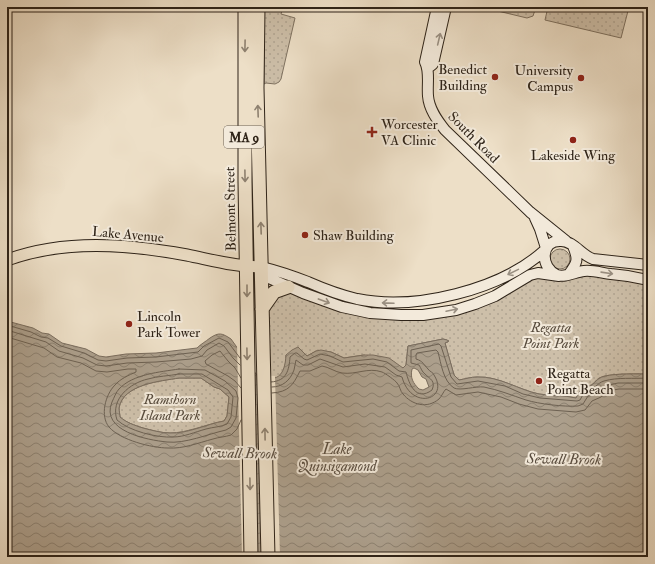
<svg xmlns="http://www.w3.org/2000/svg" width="655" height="564" font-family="'IM FELL Double Pica',serif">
<defs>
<pattern id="grass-dots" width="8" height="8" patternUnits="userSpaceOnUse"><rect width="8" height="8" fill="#cdbfa9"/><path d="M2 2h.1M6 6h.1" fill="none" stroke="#b0a491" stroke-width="1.8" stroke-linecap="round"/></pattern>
<pattern id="water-waves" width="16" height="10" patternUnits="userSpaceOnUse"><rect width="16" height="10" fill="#ac9f8c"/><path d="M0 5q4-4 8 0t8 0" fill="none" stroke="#8c8171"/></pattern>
</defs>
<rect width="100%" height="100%" fill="#eddfc7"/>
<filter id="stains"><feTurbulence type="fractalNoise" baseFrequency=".005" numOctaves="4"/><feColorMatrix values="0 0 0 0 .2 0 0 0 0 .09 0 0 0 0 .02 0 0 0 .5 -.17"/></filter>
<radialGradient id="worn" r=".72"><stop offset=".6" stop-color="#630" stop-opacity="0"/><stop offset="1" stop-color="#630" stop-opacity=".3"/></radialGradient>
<path fill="url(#grass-dots)" stroke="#7e7160" d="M264,7H283L281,14L295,18L281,79L279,82L275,84L266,83L264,84Z
M481,7H536L533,16L527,18Z
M548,7H629L621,38L545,20Z
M550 259a10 10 0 1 1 20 0a10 10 0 1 1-20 0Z
M578,272L648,280V374C637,374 608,373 599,378C592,383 594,387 583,386L576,398C564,395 551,396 539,394C519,390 499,376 477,377C471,377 465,379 459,380L454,375L445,343L448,342L447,340L443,339L408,346L406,365L403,368L364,355L344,358L331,352L316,351L307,356L303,353L286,355C286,364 285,372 277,378L264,377L267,301L279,289L351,309L445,312L523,279Z
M179,378H201L214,387L220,389L229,397L227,416L224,421C207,424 187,433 170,433C161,433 151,430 143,428C134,425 127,423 120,417C120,415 119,411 119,408C123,384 161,381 179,378Z"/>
<path fill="url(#water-waves)" stroke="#7a6d5e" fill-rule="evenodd" d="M7,321L33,328L42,333L49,334L62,343L86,349L99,356L106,357L126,354L156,353L197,348C201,344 205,342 210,338C219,332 222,333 231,339L256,374C277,385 285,375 286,355L292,350L298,347L307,356L316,351L321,350L331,352L344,358L364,355H373L389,358L403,368L406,365L408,346L443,339L447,340L449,341L445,343L454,375L459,380C465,379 471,377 477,377C499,376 519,390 539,394C551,396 564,395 576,398L583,386C594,387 593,382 600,378C608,373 637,374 648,374V557H7ZM414,368L418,370L422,377L426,379L429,387L423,390L419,389C413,383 410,378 412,369ZM179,378H201L214,387L220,389L229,397L227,416L224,421C207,424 187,434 170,433C161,433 151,430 143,428C134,425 127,423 120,417C120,415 119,411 119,408C123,384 161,381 179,378Z"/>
<path fill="#eddfc7" d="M237,344L241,351L257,557H242Z
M257,371L262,375L275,376L280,557H262L259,397Z"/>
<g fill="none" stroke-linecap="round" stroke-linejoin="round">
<path stroke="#6d6152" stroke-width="1" d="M7,325L31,332L41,337L48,338L61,346L84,353L98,360L106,361L127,358L156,357L198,352L204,346L219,338L228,342L240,358
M7,330L46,342L59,351L83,358L97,365L106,366L127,363L156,362L191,359L202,356L207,350L219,343L224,346L233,358L240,365
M7,337L44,348L57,357L81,363L96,371L107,372L128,369H136V372C129,375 120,379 115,385C105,395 100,416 109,427C120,440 152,448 168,448C183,449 198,443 213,439C219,437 225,437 231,435L237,429L241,420
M179,369L205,370L225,381L236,391L238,398L236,418L231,427L226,430C208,434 185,444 167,442C147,440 100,431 112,402C114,398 116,392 119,389C133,374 160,372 179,369Z
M179,374H202L228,390L233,397L231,417L227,424C221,427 213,427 206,429C195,432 184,437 173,437C157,438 129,431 117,420C110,399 130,383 148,379C158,376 169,376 179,374Z
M241,378L235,368L228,361L220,351L212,355L205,361L206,364L228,376L235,381L241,388
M271,382C287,381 289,370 290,357L295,353H297L304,359L307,360L320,354L330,356L343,362L373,359L387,362L399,371L406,372C409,384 416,402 432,390C436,381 430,379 425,374C422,372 421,368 419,365L411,363V350L439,344L441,346L451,377L457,384L478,381L505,386L523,394L540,398L577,401L580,400L585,391C596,389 597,383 604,381C618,377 633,379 648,378
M272,387C282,387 290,381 294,370C295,367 295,363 296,360L303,365H308L320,359L343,367L365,364L385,367L396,375L402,377C411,411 450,400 434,375C433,372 430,372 428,369C424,365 423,361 416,359V355L417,353L436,350L438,352C441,363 443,381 454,388C460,391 476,386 484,387C499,390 511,395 526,400C539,404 564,407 578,406L583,404L588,396L598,392L605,386L618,383H648
M272,393C289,392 293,385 300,371H310L322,366C329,367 335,372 342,373C356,375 368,367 382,372C385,373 396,381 397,383C400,386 400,391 403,394C412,405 427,409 439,399C442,396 443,392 446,389L456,395L478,392L501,397L519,404L538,409L576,412L585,410L592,401L601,397L608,391L619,389H648"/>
<g stroke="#2e2318" stroke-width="12">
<path id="secondary" d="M437,7L425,62C430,71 427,85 428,96C429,109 437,120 445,130L530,212L566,241
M428,68L433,64L446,7
M535,218L540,229L546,248
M648,265L593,259C581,255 574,241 561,241C540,240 540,268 557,275C565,278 575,272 584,271C593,270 602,273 611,274C624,275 636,277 648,280
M262,267C278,271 293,276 308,282C324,289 340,295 357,299C415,311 501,290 545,250
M569,274C577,263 579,260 573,246
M262,275L303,293L342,307L370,313L401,315H423L456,310L475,304L495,296L530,275L538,273L559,276"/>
</g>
<g stroke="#2e2318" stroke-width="13">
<path id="primary" d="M7,260C65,239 127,244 187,255C212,260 237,267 262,267"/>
</g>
<g stroke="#2e2318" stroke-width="15">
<path id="highway" d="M245,7V181L251,557
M258,7L257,88L268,557
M262,309L274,292L288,287"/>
</g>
<use href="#secondary" stroke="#f3eadb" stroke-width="10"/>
<use href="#primary" stroke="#eddfc7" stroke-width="11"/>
<use href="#highway" stroke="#eddfc7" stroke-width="13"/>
</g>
<defs><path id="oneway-shaft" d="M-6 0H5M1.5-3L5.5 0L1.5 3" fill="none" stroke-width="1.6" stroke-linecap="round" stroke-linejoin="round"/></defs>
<g stroke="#9a9083">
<use href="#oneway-shaft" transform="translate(439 39) rotate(-77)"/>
<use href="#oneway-shaft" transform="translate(513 272) rotate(154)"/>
<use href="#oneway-shaft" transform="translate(607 273) rotate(8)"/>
<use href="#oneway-shaft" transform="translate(324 301) rotate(20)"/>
<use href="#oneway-shaft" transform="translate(388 303) rotate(-178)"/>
<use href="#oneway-shaft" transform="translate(452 310) rotate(-12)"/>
</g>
<g stroke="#8e8170">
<use href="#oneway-shaft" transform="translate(245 46) rotate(91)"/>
<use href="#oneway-shaft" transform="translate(258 111) rotate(-92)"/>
<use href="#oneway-shaft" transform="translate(245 176) rotate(89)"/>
<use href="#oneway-shaft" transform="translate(261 228) rotate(-92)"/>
<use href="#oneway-shaft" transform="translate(247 291) rotate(90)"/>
<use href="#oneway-shaft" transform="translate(247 354) rotate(89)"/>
<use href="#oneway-shaft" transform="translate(265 434) rotate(-91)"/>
<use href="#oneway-shaft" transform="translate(250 484) rotate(89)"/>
</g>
<g fill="#8f2418" stroke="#f3eadb" stroke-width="1.5">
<circle cx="495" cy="77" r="4"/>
<circle cx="581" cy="78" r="4"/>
<path d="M370 126h4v4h4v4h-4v4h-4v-4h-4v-4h4z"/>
<circle cx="573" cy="140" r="4"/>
<circle cx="305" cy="235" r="4"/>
<circle cx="129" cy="324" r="4"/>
<circle cx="539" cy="381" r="4"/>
</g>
<g text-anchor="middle" stroke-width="4" stroke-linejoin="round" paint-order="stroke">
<rect fill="#f3eadb" stroke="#695f52" stroke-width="1" x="224" y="126" width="40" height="22" rx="3"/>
<g font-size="13" font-weight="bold" fill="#2e2318">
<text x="244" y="142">MA 9</text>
</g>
<g font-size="14" fill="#2e2318" stroke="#f3eadb" text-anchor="start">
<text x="487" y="74" text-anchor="end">Benedict<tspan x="487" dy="16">Building</tspan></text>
<text x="573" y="75" text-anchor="end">University<tspan x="573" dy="16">Campus</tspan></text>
<text x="381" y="129">Worcester<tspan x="381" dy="16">VA Clinic</tspan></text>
<text x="573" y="160" text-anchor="middle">Lakeside Wing</text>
<text x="313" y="240">Shaw Building</text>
<text x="137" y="321">Lincoln<tspan x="137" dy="16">Park Tower</tspan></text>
<text x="547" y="378">Regatta<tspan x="547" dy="16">Point Beach</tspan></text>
</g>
<g font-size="14" fill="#2e2318" stroke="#f3eadb">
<text transform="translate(474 137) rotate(45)" y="5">South Road</text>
<text transform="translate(230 209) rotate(-91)" y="5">Belmont Street</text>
<text transform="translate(128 234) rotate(5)" y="5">Lake Avenue</text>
</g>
<g font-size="14" font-style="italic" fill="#564a3c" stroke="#f3eadb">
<text x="551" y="332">Regatta<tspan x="551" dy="16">Point Park</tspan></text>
<text x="170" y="404">Ramshorn<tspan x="170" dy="16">Island Park</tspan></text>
</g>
<g font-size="15" font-style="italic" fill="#5a4e41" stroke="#f3eadb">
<text x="337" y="454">Lake<tspan x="337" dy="17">Quinsigamond</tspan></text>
<text transform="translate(240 453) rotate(1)" y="5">Sewall Brook</text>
<text transform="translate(564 459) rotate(1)" y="5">Sewall Brook</text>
</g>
</g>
<rect width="655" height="564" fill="none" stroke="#eddfc7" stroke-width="24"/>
<rect x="8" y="8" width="639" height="548" fill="none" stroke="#2e2318" stroke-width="2"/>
<rect x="12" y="12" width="631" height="540" fill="none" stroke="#2e2318"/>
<rect width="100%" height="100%" filter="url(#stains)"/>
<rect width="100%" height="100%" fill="url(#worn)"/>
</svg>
